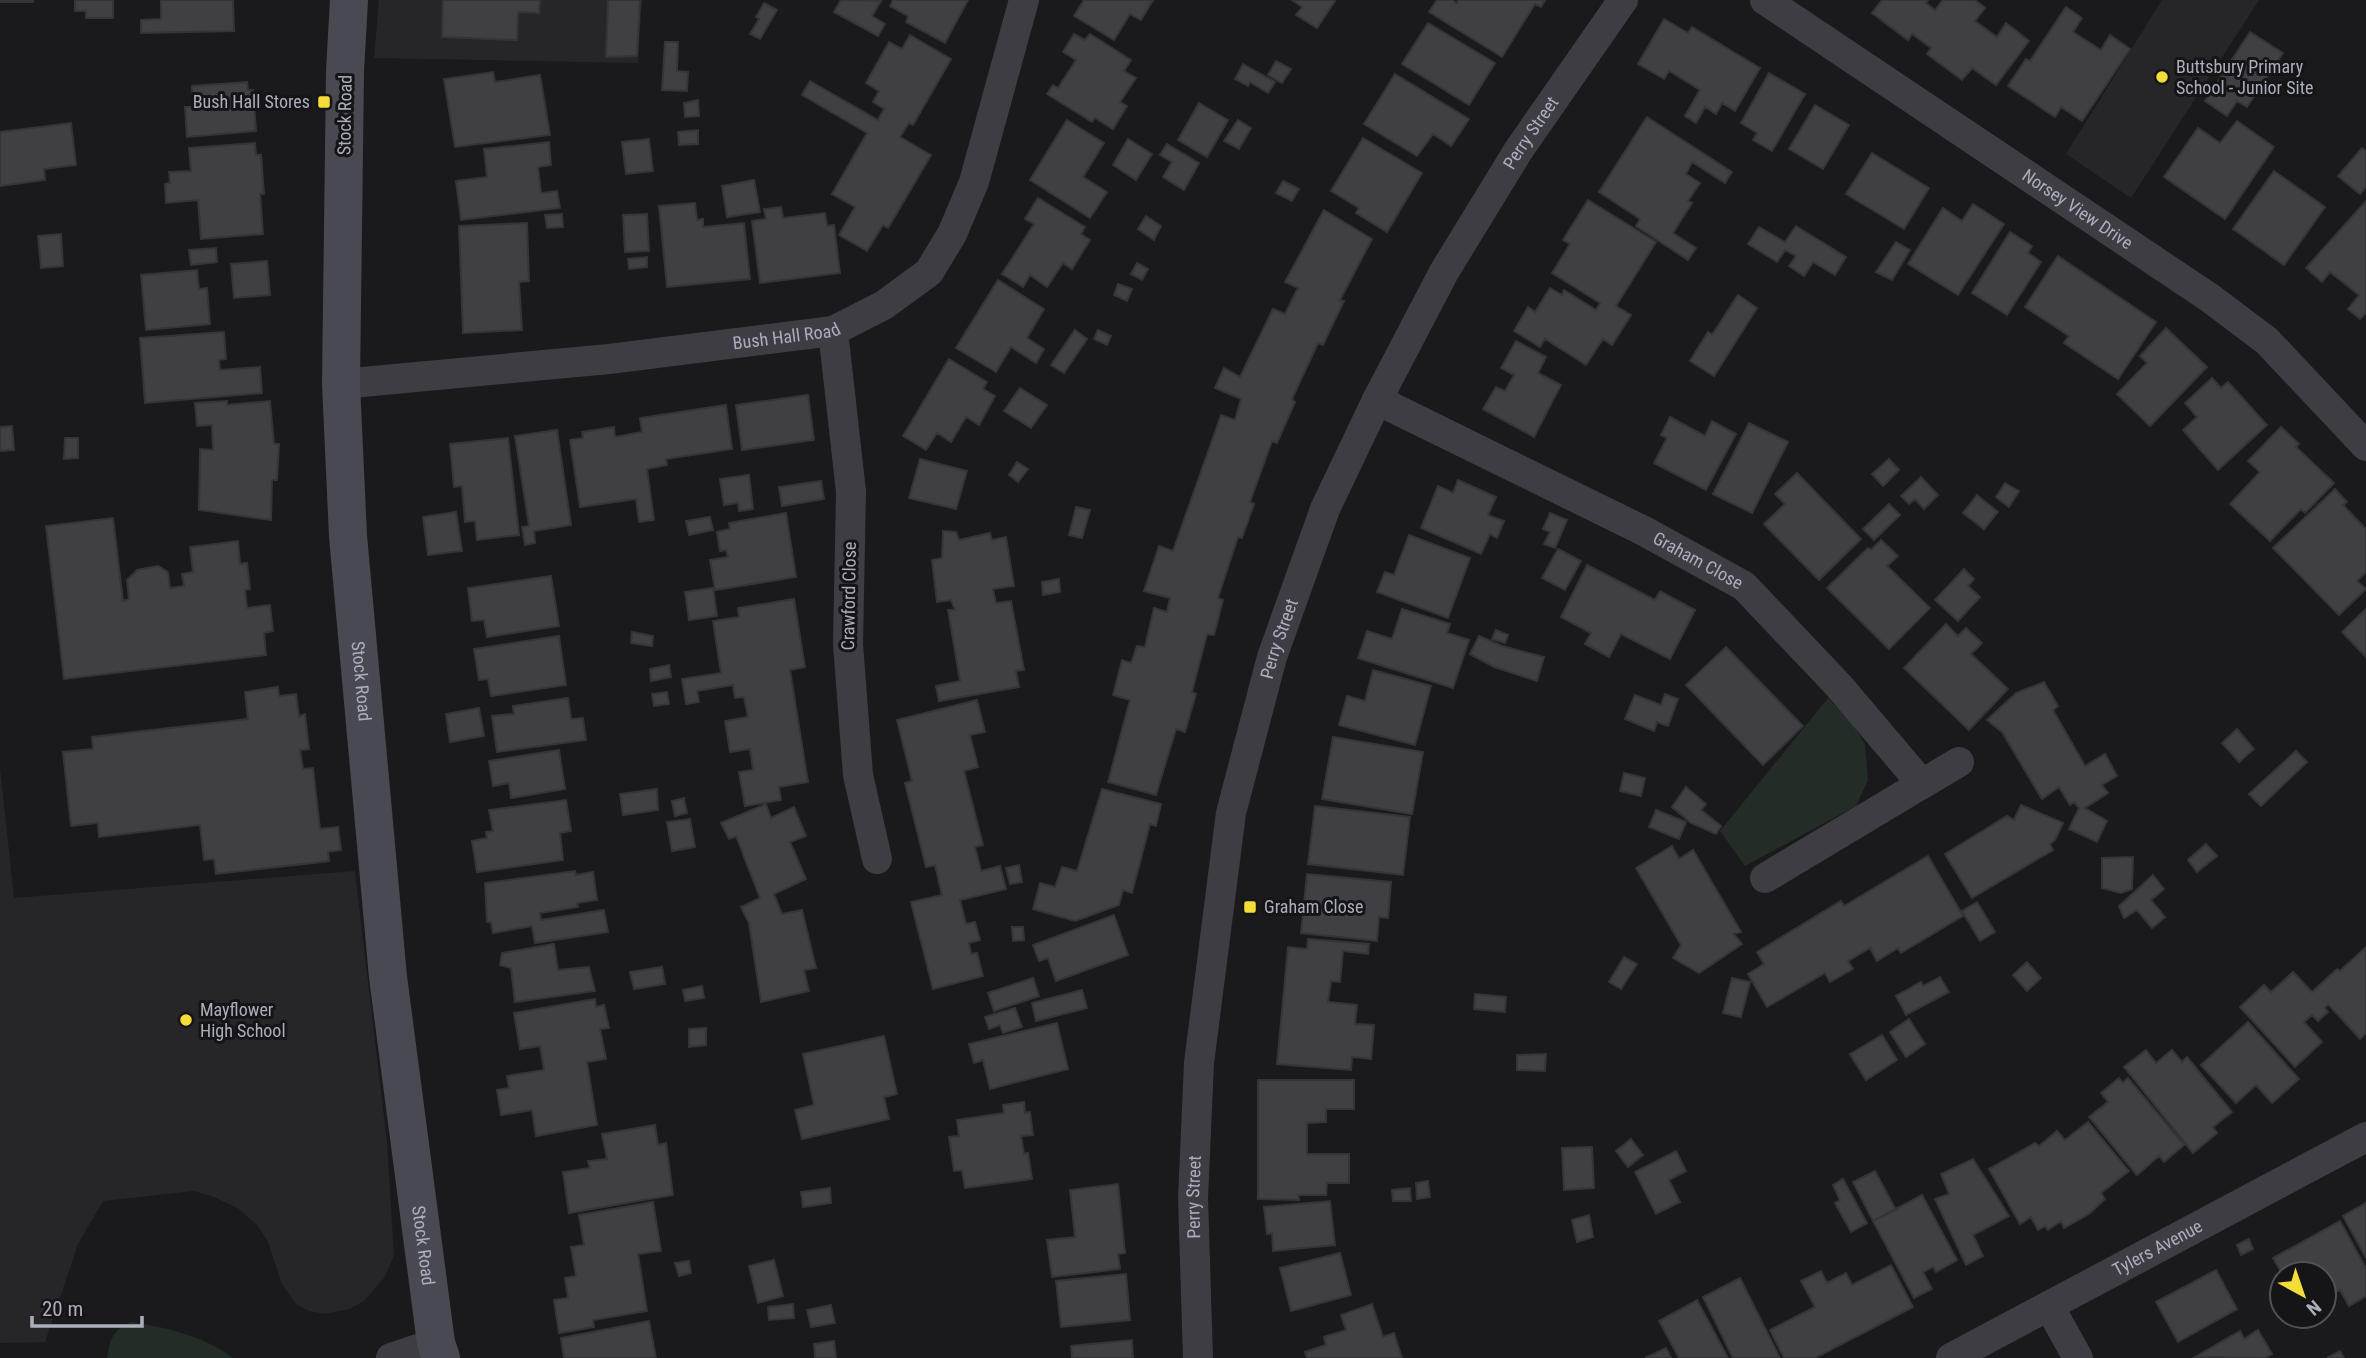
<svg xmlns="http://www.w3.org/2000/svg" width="2366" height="1358" font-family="'Roboto Condensed',sans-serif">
<rect width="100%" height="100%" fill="#1a1a1c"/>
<path fill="#262629" d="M379,0H642L638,63L374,58Z
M2162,0H2259L2131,198L2066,154Z
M0,768L14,898L355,871L387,1142L394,1256L384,1278L364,1301L349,1309L325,1314L309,1311L296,1304L282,1284L268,1242L258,1226L239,1209L214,1197L194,1191L103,1201L78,1244L45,1342L0,1343Z"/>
<path fill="#232c26" d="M1828,698L1853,724L1865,744L1868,780L1856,806L1745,866L1720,831Z
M132,1322C167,1328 205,1336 233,1358H107C110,1339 113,1329 132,1322Z"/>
<path fill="#3f3f44" stroke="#353438" stroke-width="2" d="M0,0H33V2H0Z
M75,0H113V18H86V11H75Z
M161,0H233L234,31L141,33V20L161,19Z
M443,0H540L539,13L518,12L517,40L442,37Z
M608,0H640L637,56L606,57Z
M841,0L881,1L872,16L885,24L878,36L834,12Z
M893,0H968L945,43L906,22L908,16L890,6Z
M1084,0H1153L1141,20L1130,14L1114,40L1074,16Z
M1292,0H1334L1335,1L1317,28L1296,15L1302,7Z
M1437,0H1452L1457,3L1458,0H1545L1541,7L1535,4L1502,57L1429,12Z
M1882,0H1928L1926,3L1935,10L1943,0H1975L1985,8L1975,21L1997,37L2006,23L2029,41L1996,85L1972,68L1962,80L1927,54L1931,48L1912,34L1908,40L1872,13Z
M764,3L777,10L760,39L750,34L759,19L756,17Z
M2066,7L2082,18L2073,32L2101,50L2110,35L2130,49L2082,121L2061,107L2055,117L2008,86L2026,59L2030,61Z
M1664,19L1688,33L1692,27L1760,68L1735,111L1722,103L1716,114L1705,107L1696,123L1685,116L1700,90L1669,71L1664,79L1638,64Z
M1428,23L1495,63L1469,105L1402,64Z
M2250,32L2283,53L2247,107L2237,101L2227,116L2205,101Z
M1074,34L1085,40L1090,34L1131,60L1124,71L1136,78L1120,102L1127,106L1113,129L1095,118L1092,122L1047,94L1053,85L1058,88L1076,60L1063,52Z
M910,35L951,59L913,125L909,123L900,137L931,155L888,228L883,225L867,251L839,235L855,207L832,194L867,133L802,95L810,81L878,120L884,109L873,102L879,91L866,83L889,42L902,49Z
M665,42H678L677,71L688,72L687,91L662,90Z
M1276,61L1291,69L1282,83L1268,75Z
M1243,64L1275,82L1268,93L1250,82L1248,86L1235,79Z
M493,72L495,82L540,75L550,135L455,147L444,79Z
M1769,73L1805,94L1772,151L1753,140L1757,133L1741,123Z
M1395,74L1469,119L1451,146L1433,134L1417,156L1364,124Z
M247,82L248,90H253L256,131L187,137L185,107H193L192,86Z
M698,100L699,116L685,117L684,103Z
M1199,103L1228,120L1207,157L1178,140Z
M1815,105L1849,125L1823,169L1789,149Z
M1647,117L1732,172L1725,183L1692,162L1686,174L1700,183L1688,201L1692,203L1673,233L1696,248L1688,260L1636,226L1640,219L1599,192Z
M1067,120L1104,143L1083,177L1107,192L1090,218L1030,180Z
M1238,120L1251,128L1239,149L1224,141Z
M2237,121L2274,147L2225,219L2164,177L2198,128L2220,143Z
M71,123L76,165L44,169L45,180L0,186V132Z
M698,130V144L679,145L678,132Z
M1363,138L1422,173L1387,232L1356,213L1359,208L1331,191Z
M649,139L653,171L626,174L622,142Z
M1128,139L1152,154L1136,180L1113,165Z
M549,142L551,165L538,167L541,193L557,191L560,208L461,220L456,181L487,177L484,149Z
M255,143L256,155H261L264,194H260L263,234L201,239L198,200L166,203L165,184L170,183L169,172L191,171L189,148Z
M1167,144L1199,163L1184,190L1163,177L1172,162L1160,155Z
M2362,148L2366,151V187L2360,194L2338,176Z
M1872,153L1929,188L1904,229L1846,194Z
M2274,171L2325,207L2284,265L2233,229Z
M754,180L760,212L727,217L722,186Z
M1283,181L1299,189L1292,201L1276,193Z
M1038,198L1085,227L1081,234L1090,240L1072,269L1063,263L1047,287L1030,275L1023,287L1002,274L1034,224L1025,219Z
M1588,200L1656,242L1616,306L1631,315L1612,345L1603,339L1586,365L1545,339L1540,347L1514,331L1528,307L1535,312L1550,288L1562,295L1564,290L1596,310L1600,303L1552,273L1570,244L1563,240Z
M2366,201V313L2360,319L2348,309L2359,295L2330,272L2322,282L2306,268Z
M695,203L697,220L703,219V227L744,223L750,279L667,287L659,206Z
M1973,204L2004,224L1958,295L1908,264L1943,208L1962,221Z
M781,207L783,218L825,213L827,226L834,225L840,273L760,283L752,221L766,219L764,209Z
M1324,210L1372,239L1340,300L1344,301L1323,345L1318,343L1292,399L1295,402L1277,443L1272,441L1250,502L1254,504L1242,538L1238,537L1218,598L1223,600L1214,635L1207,634L1192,692L1196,694L1185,732L1176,729L1156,795L1108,782L1130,700L1113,695L1122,660L1131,663L1137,646L1145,647L1154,608L1167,612L1170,598L1144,591L1159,546L1173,551L1221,415L1235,420L1241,399L1215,388L1224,368L1240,377L1273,309L1285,314L1298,288L1285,282Z
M562,214L563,227L547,228L545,215Z
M647,214L649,251L625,252L623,215Z
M1146,216L1161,226L1154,240L1138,229Z
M527,223L529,281L519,282L522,330L463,333L459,226Z
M1796,226L1846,257L1835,275L1813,262L1804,276L1789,266L1796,256L1785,250L1777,262L1748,244L1759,227L1785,242Z
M2010,232L2032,246L2028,253L2041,262L2007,315L1972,293Z
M61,234L63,266L41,268L38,236Z
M1896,242L1910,250L1892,280L1876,272Z
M216,248L217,262L191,265L189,250Z
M2058,256L2156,322L2118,379L2064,343L2069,336L2025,307Z
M647,257V267L629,269L628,259Z
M267,261L270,295L234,298L231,264Z
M1137,263L1148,269L1142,280L1131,274Z
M197,270L199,289L207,288L210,324L146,330L141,275Z
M998,280L1044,309L1027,338L1044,349L1036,363L1011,347L996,372L956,348Z
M1118,284L1132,289L1127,301L1114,295Z
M1738,295L1757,308L1714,376L1690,361L1708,332L1712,335Z
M2166,328L2207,367L2150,426L2117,394L2147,363L2140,356Z
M1075,330L1087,339L1064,373L1051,365Z
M1098,330L1111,336L1107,345L1094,339Z
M224,332L226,359L219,360L220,370L260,367L262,393L145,403L140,338Z
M1516,341L1546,357L1538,373L1561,385L1534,437L1483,409L1496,387L1505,391L1514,375L1501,368Z
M949,359L987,382L983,389L995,396L979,425L966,417L951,442L937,433L926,450L903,436Z
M2212,378L2221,388L2228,382L2267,425L2218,470L2183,430L2197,417L2185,403Z
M1020,388L1047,405L1031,428L1004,411Z
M808,395L814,440L742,450L736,405Z
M227,401V405L270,401L274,444H279L277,480H272L271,520L199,510L200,449L213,450L212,425L197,426L195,403Z
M726,405L732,449L666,459L667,465L647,469L654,520L639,522L636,499L580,507L570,440L583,438L582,432L614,427L615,437L642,432L640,418Z
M1670,417L1705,436L1712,421L1736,434L1706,490L1654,463L1667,438L1661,435Z
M1749,423L1788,442L1752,513L1713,494Z
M12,426L14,450L0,451V427Z
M2281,427L2299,444L2296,447L2334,483L2305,513L2301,509L2270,541L2230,504L2260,472L2248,461Z
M557,430L571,525L534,531L535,543L525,545L522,527L529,526L515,436Z
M65,438H78V458L64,459Z
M508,438L519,535L477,540L475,521L465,522L462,486L454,487L450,444Z
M920,459L967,471L956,509L909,498Z
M1889,459L1899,470L1883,486L1872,474Z
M1017,462L1028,469L1018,482L1009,475Z
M1797,473L1861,539L1819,580L1764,524L1785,504L1775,494Z
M749,475L753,509L739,511L738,503L724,505L720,479Z
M1921,477L1938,495L1924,509L1915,499L1909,504L1901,496Z
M1458,480L1496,497L1488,515L1504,521L1497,538L1490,534L1481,554L1421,528L1438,486L1453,493Z
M821,481L824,499L782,506L779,487Z
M2005,483L2019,491L2009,507L1996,497Z
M2335,489L2347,502L2343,505L2366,529V572L2357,581L2366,589L2339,615L2273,548Z
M1977,495L1998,512L1984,529L1963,513Z
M1889,504L1900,515L1874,540L1863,529Z
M1076,507L1090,510L1082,538L1069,535Z
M456,512L462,551L428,555L423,517Z
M786,513L796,577L715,590L710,560L728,557L726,550L720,551L717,532L730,529L729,523Z
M1550,513L1567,520L1555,548L1544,544L1550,532L1543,529Z
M710,517L713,530L689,535L686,521Z
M113,518L123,601L129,599L127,580L137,570L158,566L168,572L170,588L184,586L182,574L193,572L190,547L238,541L240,564L247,563L250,589L245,590L247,608L270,605L273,631L264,633L266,655L64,679L46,526Z
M943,531L956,532L959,540L990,533L992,540L1006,537L1014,586L993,589L996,603L1011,601L1024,670L1016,671L1019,687L939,701L936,686L960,681L948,610H955L951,600L937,602L932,560L942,558Z
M1409,535L1470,558L1448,618L1377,592L1385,572L1394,575Z
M1881,540L1898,556L1887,566L1930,608L1889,649L1827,588L1868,548L1871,550Z
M1558,549L1581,561L1565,590L1542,578Z
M1587,565L1655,600L1660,591L1695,610L1670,659L1621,634L1609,657L1585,644L1591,633L1561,617Z
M1964,569L1974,579L1968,586L1980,597L1958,621L1935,600Z
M551,576L559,626L487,637L484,620L472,621L468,588Z
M1059,579L1060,592L1043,595L1042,582Z
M713,588L717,616L689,620L685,592Z
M794,599L805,667L790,670L808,782L779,787L781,800L745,806L739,772L753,770L750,749L730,752L725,721L748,717L744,697L735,698L733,685L697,691L699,702L686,704L682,679L721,673L713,621L739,617L738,608Z
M1402,609L1450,624L1447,633L1469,640L1453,688L1358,658L1367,631L1392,639Z
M2366,609V657L2342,632Z
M1946,624L1958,636L1966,628L1982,643L1971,654L2008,689L1969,730L1904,668Z
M1496,630L1508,635L1505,643L1492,639Z
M632,632L653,636L652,646L631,643Z
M559,636L566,685L491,696L488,679L479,680L474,649Z
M1479,636L1502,646L1544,657L1537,681L1494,667L1470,654Z
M1726,647L1803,726L1763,765L1686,685Z
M669,665L671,677L651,681L650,669Z
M1373,670L1431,686L1415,745L1339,725L1347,696L1365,701Z
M2044,682L2058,706L2053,710L2085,766L2105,754L2117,776L2102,785L2108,793L2085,808L2107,821L2097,842L2069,829L2079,808L2074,802L2070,805L2059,787L2042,799L2002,732L1987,720L2016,693Z
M278,687L279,696L296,694L299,717L305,714L309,749L300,750L303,769L313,768L320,829L338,827L341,850L328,852L329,861L216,874L214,859L204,860L200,825L99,837L98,823L71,826L63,752L93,749L92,737L248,719L245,692Z
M667,692L669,704L654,706L652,694Z
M1665,694L1678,699L1668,726L1657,722L1654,731L1625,719L1635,695L1661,705Z
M568,698L571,719L583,718L586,740L497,752L492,716L514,714L513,706Z
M977,700L985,732L970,735L978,767L964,771L983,845L975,847L981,871L1000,866L1006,889L960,900L966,924L975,922L980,940L969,943L971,954L977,953L983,976L933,989L911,902L942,895L935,865L926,867L905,783L912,781L897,720Z
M479,708L484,736L450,742L446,714Z
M2237,729L2254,749L2239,762L2222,743Z
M1333,737L1423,752L1412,814L1322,799Z
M559,750L565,789L511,798L509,783L493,786L489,761Z
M2296,751L2307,762L2261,806L2249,794Z
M1624,773L1645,778L1641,796L1620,791Z
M1686,787L1706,804L1701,810L1721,826L1716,834L1691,823L1672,807Z
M657,789L658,810L623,815L620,794Z
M1102,789L1161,804L1156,826L1150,824L1132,893L1123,890L1119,905L1075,921L1033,909L1040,883L1055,887L1062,867L1077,871Z
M684,798L687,813L675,816L672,801Z
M566,800L571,831L560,833L563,860L477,872L472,841L487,838L486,832L493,831L489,810Z
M766,804L771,818L794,807L806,836L790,842L806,879L774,894L782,914L802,910L816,968L804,970L809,991L761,1002L749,923L741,907L760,898L736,836L729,839L721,823Z
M2021,805L2063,823L2055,840L2050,844L2053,850L1972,898L1945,854L2007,816L2014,820Z
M1315,806L1410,817L1403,875L1308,864Z
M1656,810L1686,822L1679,839L1649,827Z
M690,819L695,847L672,851L667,822Z
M2206,844L2217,856L2197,872L2188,860Z
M1672,846L1679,859L1693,850L1741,932L1734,934L1742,944L1699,973L1673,958L1681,945L1636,868Z
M1928,856L1963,916L1901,953L1898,948L1877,961L1870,948L1848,961L1853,969L1830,982L1825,973L1767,1007L1748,974L1764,964L1757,952L1841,901L1844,906Z
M2133,857L2132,889L2121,893L2102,888V858Z
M1019,865L1022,882L1010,884L1006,868Z
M575,871L576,875L593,872L597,900L577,903L578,907L540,913L541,920L604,910L608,932L535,943L532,926L493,933L491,922H487L485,883Z
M1307,874L1391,882L1388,918L1379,917L1377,941L1301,933Z
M2153,875L2164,889L2151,900L2165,917L2152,928L2137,910L2124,918L2119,906Z
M1977,902L1995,932L1980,941L1962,911Z
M1114,915L1128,955L1056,981L1048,958L1039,961L1033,945Z
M1012,927H1023L1024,940L1013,941Z
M1308,939L1369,944L1368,954L1343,951L1340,982L1331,981L1328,1002L1357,1005L1355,1024L1374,1025L1371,1059L1352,1057L1351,1070L1277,1064L1288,947L1307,949Z
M554,944L558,970L589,967L595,991L515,1002L511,968L500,965L502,953Z
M2366,947V1033L2360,1039L2328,1004L2325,1008L2328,1012L2318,1021L2312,1015L2304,1022L2322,1042L2295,1067L2240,1007L2264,985L2271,992L2293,972L2312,992L2337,969L2340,971Z
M1624,957L1637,964L1621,989L1609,982Z
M2027,962L2041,978L2027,991L2013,975Z
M662,967L665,984L634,989L630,972Z
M1940,977L1949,992L1906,1015L1896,996L1921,982L1923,986Z
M1033,978L1039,996L994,1011L988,993Z
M1732,978L1750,982L1741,1017L1723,1013Z
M702,986L704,998L685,1001L683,990Z
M1082,990L1087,1008L1036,1021L1032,1003Z
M1475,994L1506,997L1505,1012L1474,1009Z
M595,999L596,1007L604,1005L609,1028L600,1029L606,1059L587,1062L597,1125L536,1136L532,1110L501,1115L497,1090L509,1088L507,1076L544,1070L540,1046L520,1049L514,1013Z
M1015,1008L1022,1027L1003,1033L1000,1025L989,1029L985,1017Z
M1909,1019L1925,1044L1906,1057L1890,1032Z
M2248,1022L2299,1079L2272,1103L2256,1085L2236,1103L2201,1065Z
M1057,1023L1068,1069L990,1089L983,1060L974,1063L969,1044Z
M706,1028V1045L689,1047V1029Z
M1882,1035L1897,1060L1866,1080L1850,1054Z
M884,1036L897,1094L884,1097L889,1119L802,1139L795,1110L814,1105L803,1054Z
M2146,1050L2156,1063L2172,1050L2182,1062L2187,1057L2232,1112L2213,1127L2217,1133L2193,1153L2124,1067Z
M1546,1054L1545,1071L1517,1070V1055Z
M2119,1078L2123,1083L2128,1078L2184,1145L2164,1162L2159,1156L2137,1175L2089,1117L2108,1102L2101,1093Z
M1258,1080H1354V1109H1326V1122L1307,1123V1154H1349V1183H1327L1326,1195H1298L1299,1200L1258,1199Z
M1024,1102L1025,1113L1030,1112L1033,1135L1021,1136L1024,1154L1028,1153L1032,1179L965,1188L962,1170L954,1171L949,1137L959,1136L957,1120L1004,1113L1003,1105Z
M2088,1122L2129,1171L2101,1193L2105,1199L2089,1214L2064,1228L2061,1221L2048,1230L2045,1226L2038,1230L2031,1217L2020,1224L1989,1169L2035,1143L2039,1146L2057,1131L2065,1140Z
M655,1125L658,1145L666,1143L673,1195L569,1213L563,1172L590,1168L588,1161L607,1159L602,1134Z
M1631,1139L1643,1155L1628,1167L1616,1151Z
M1592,1147L1594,1188L1564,1190L1562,1148Z
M1676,1151L1686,1171L1669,1180L1680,1202L1656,1214L1635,1172Z
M1973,1159L2009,1216L1973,1235L1983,1256L1966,1265L1935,1199L1949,1194L1941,1174Z
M1875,1171L1896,1210L1873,1221L1853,1182Z
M1843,1179L1867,1223L1851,1232L1835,1203L1840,1200L1833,1185Z
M1428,1181L1430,1197L1417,1199L1416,1183Z
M1118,1184L1125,1253L1118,1254L1120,1269L1052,1277L1047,1240L1075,1237L1070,1190Z
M830,1188L831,1203L803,1207L801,1192Z
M1410,1188L1411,1201H1393L1392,1190Z
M1922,1195L1957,1260L1936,1272L1933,1267L1923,1272L1932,1289L1914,1298L1873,1221Z
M1330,1201L1335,1245L1273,1251L1272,1233L1267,1234L1264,1207Z
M653,1202L661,1251L638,1254L647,1311L593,1320L594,1327L559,1333L554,1300L568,1298L565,1278L576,1276L571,1247L584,1245L579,1215Z
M2366,1203V1258L2343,1216Z
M1589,1215L1593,1237L1577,1242L1572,1220Z
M2340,1221L2366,1268V1296L2349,1306L2340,1290L2324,1299V1274H2303L2302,1272L2298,1274H2282L2273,1258Z
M2249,1239L2253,1249L2241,1255L2237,1245Z
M1340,1253L1351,1295L1291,1311L1280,1268Z
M774,1260L783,1296L758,1303L749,1266Z
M689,1261L691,1273L679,1276L675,1263Z
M1891,1265L1913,1307L1815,1358H1784L1770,1330L1815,1307L1801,1281L1821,1271L1827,1283L1846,1273L1852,1285Z
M2216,1270L2237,1309L2178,1342L2156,1302Z
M1126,1274L1130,1320L1061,1327L1056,1281Z
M1740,1278L1780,1358H1733L1703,1297Z
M1697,1300L1728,1358H1679L1659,1321Z
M793,1304L794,1318L769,1320L768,1307Z
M1372,1304L1383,1337L1394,1333L1402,1358H1307L1305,1352L1326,1345L1324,1337L1346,1330L1341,1315Z
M831,1305L835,1323L811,1327L807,1310Z
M649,1321L656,1358H564L561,1338Z
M2258,1330L2272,1354L2265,1358L2195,1357L2240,1331L2244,1339Z
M1132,1340L1133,1358H1072L1071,1346Z
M834,1341L836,1358H815L814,1344Z
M1666,1348L1671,1358H1645Z
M2340,1351L2344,1358H2327Z"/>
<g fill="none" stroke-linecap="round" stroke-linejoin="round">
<g stroke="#3d3d43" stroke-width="30">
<path id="s1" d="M1765,0L2210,298L2267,341L2366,446"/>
<path d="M833,331L851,492L848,644L858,775L877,859"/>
<path id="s2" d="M341,384L609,359L833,331L884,305L929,272L952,234L974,182L1024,0"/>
<path id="s3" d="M1377,400L1644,531L1744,586L1838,685L1922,784L1765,878"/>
<path d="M1922,784L1959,762"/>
<path d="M2049,1306L2078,1358"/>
<path d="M391,1358L436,1343"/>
<path id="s4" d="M1198,1358L1193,1198L1199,1063L1231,813L1272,657L1325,509L1377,400L1444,272L1518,151L1623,0"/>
<path id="s5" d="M1951,1358L2366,1137"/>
</g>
<path stroke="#494951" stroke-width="38" id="s6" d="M349,0L345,71L341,384L348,536L388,977L436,1343L441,1358"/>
</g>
<g fill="#f5dd39" stroke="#151517" stroke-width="2.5">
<circle cx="2162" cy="77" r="7"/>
<rect x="317" y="95" width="14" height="14" rx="3.5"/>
<rect x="1243" y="900" width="14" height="14" rx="3.5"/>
<circle cx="186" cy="1020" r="7"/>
</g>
<g text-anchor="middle" stroke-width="6" stroke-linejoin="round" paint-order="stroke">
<g font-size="18" fill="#acaebc" stroke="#151517" text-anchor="start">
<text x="2176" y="73">Buttsbury Primary<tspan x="2176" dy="21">School - Junior Site</tspan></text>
<text x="310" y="108" text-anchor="end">Bush Hall Stores</text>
<text x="1264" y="913">Graham Close</text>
<text x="200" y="1016">Mayflower<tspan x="200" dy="21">High School</tspan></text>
</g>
<g font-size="18" fill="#acaebc" stroke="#151517">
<text transform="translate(345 115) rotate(-89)" y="6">Stock Road</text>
<text dy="6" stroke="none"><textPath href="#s4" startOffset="1295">Perry Street</textPath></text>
<text dy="6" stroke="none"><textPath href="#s1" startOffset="376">Norsey View Drive</textPath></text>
<text dy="6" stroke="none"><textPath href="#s2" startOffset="448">Bush Hall Road</textPath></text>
<text dy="6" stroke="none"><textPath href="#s3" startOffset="359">Graham Close</textPath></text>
<text transform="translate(849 596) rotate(-89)" y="6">Crawford Close</text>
<text dy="6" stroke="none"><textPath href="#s4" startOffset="728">Perry Street</textPath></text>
<text dy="6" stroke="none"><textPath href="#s6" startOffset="682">Stock Road</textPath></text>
<text dy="6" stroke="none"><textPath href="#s4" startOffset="161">Perry Street</textPath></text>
<text dy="6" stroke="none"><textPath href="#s6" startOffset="1250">Stock Road</textPath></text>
<text dy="6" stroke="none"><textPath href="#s5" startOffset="234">Tylers Avenue</textPath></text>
</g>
</g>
<g transform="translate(2303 1295) rotate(140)"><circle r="33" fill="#151517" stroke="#515259" stroke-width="2"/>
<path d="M0-5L12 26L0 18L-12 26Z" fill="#f5dd39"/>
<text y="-10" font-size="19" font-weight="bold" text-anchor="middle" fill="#acaebc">N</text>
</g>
<path d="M32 1316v10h110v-10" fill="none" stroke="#acaebc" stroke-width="3.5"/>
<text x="42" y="1316" font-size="21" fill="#acaebc" stroke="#151517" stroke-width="5" paint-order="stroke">20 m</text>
</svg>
